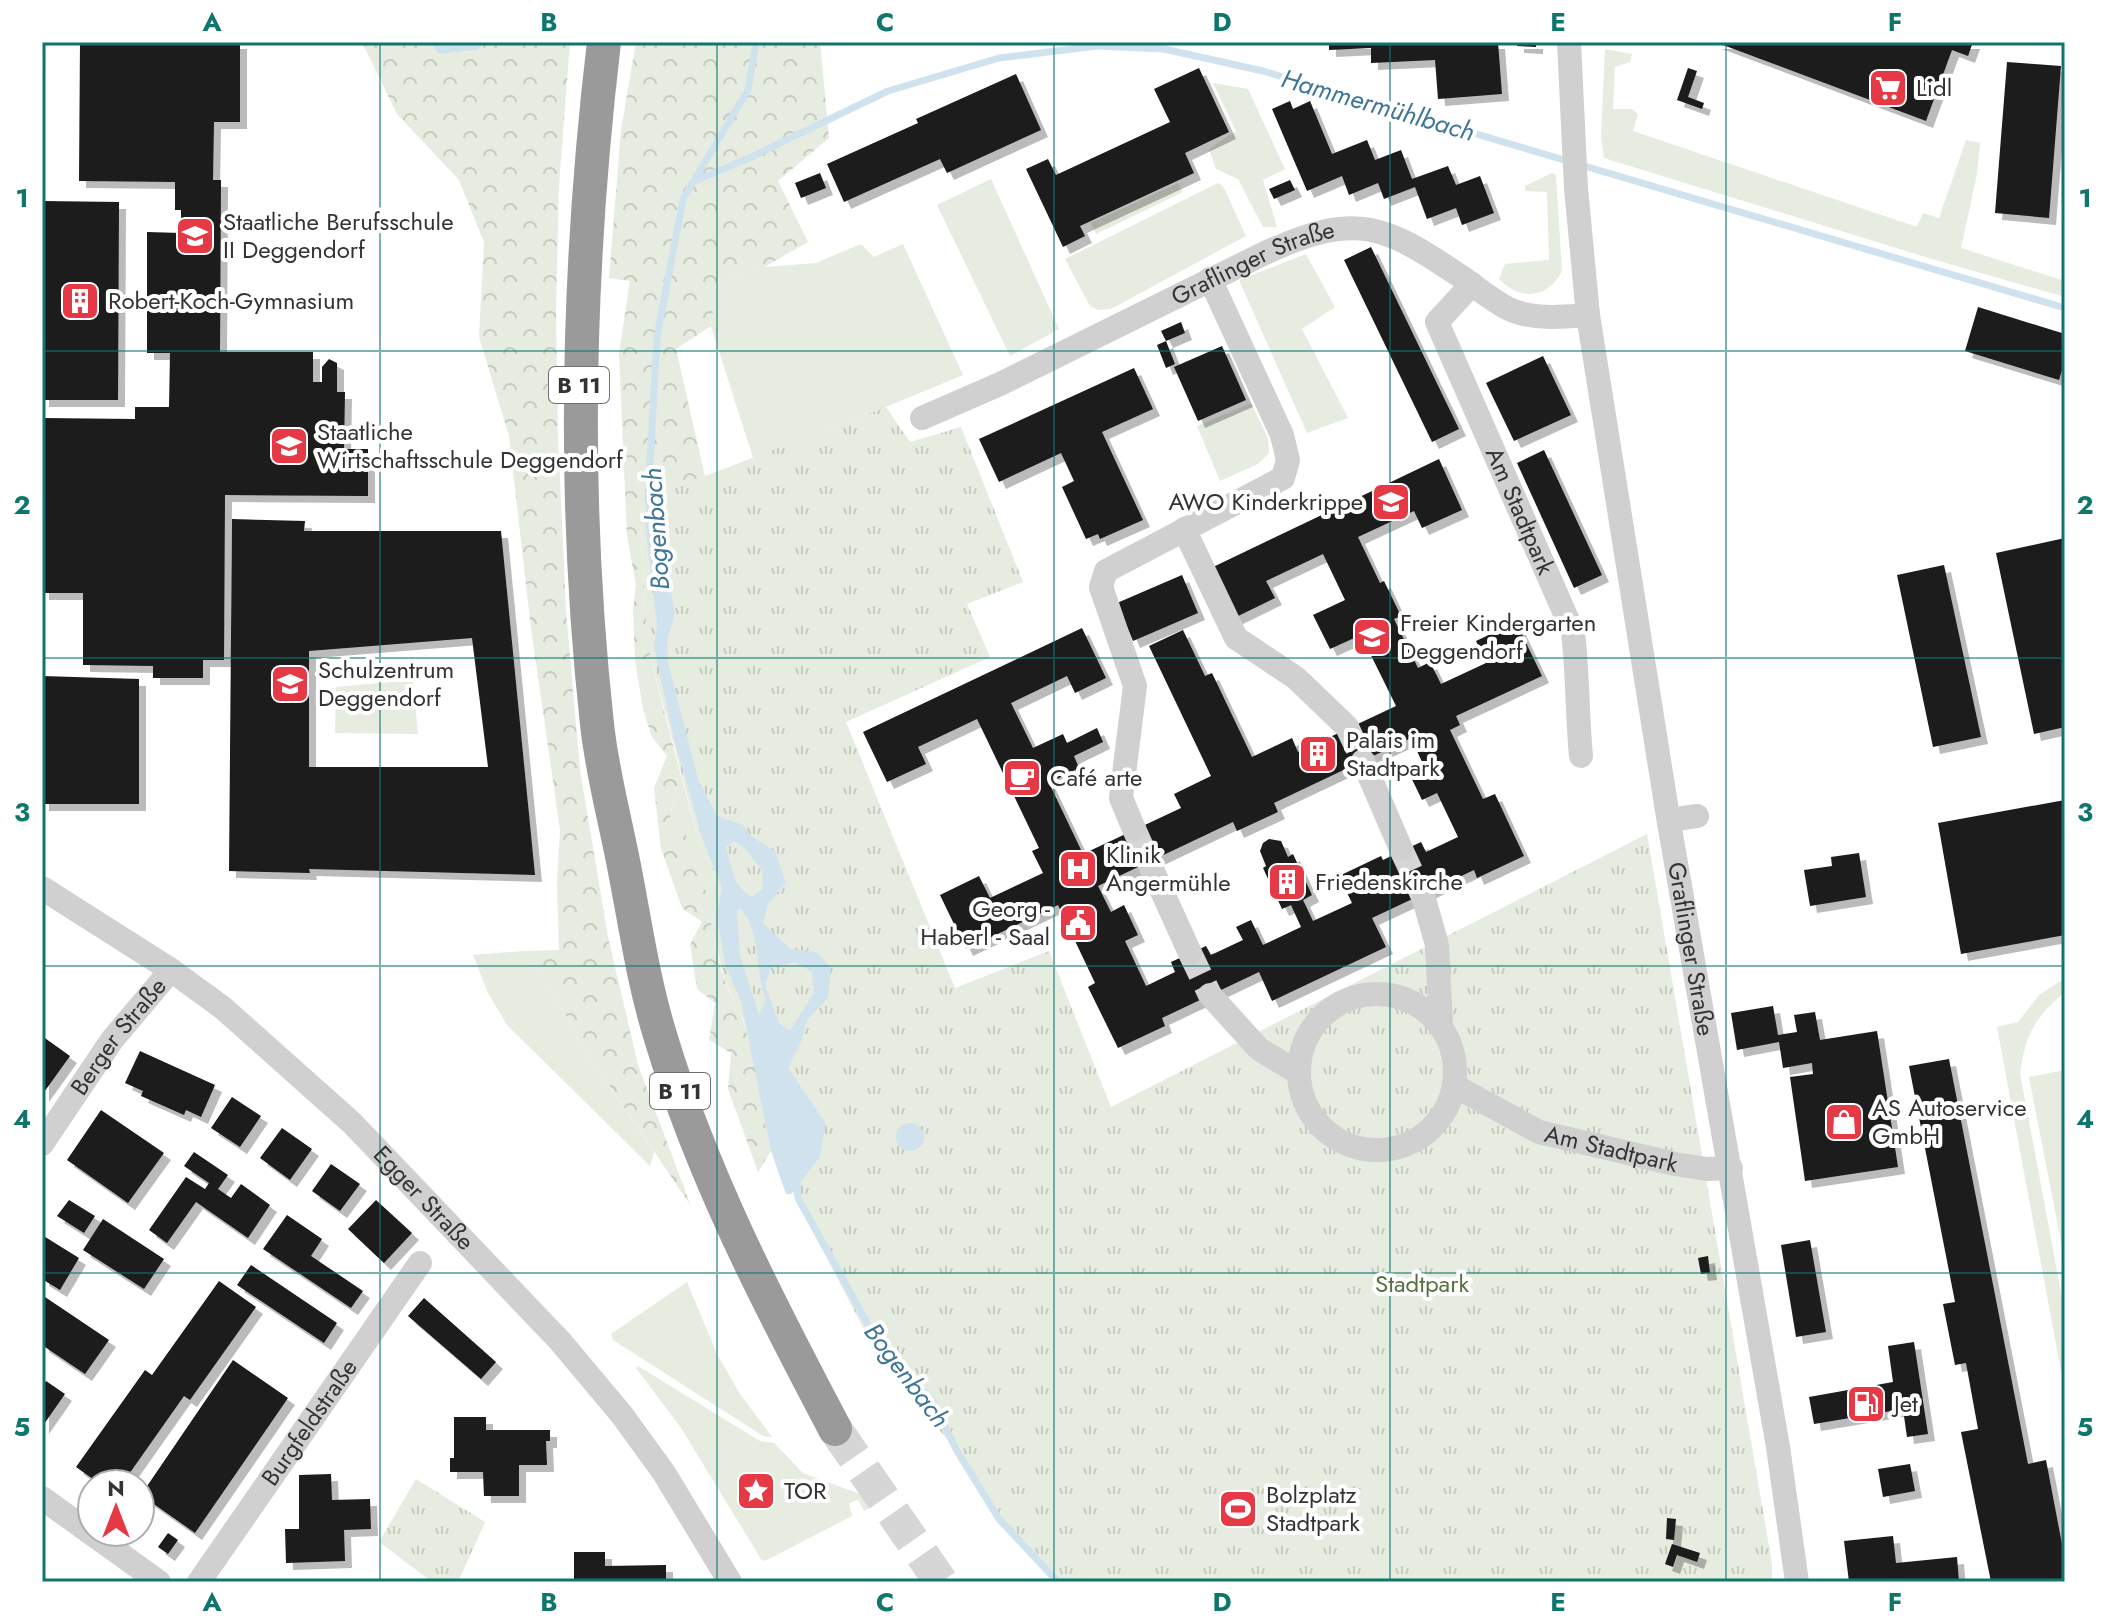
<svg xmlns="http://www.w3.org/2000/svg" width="2107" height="1624" font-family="Jost,sans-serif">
<defs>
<pattern id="forest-crowns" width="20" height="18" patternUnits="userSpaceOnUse" patternTransform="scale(2)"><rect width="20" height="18" fill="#e6ecdf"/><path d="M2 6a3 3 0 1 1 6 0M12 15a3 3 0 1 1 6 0" fill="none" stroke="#c6cbc0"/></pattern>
<pattern id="park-tufts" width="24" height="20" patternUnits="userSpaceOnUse" patternTransform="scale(2)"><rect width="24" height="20" fill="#e6ecdf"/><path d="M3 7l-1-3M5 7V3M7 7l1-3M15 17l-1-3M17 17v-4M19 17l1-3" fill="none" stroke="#c6cbc0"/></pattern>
<filter id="shadow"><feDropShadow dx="7" dy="7" stdDeviation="0" flood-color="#0004"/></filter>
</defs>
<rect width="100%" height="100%" fill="#fff"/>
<path fill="#e6ecdf" d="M42,42H46L44,144H42Z
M1605,49L1632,54L1630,62L1615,67L1613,109H1632L1638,114L1633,131L1917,227L1923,213L1939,218L1966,140L1980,143L1977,174L1961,248L2065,281V297L1932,259L1604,158L1601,136Z
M1213,83L1248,89L1285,169L1263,180L1277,227H1263L1238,179L1216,169L1209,149L1236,131Z
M1552,173L1556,175L1562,271C1548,299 1520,301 1499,279L1505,264L1549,260L1547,192L1525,191V186Z
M991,179L1059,329L1010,356L937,205Z
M1178,183L1183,192L1096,234L1091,223Z
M1218,183L1223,186L1246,236L1111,309L1098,310L1090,306L1065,259Z
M861,244L874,257L903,244L963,375L886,407L753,458L711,326L717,282L764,267L816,263Z
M1306,254L1335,307L1302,329L1348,418L1307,433L1239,280Z
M1251,403L1268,438L1269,453L1258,464L1220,481L1197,426Z
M651,658L663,707L643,709L635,661Z
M413,680L418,734L335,733L336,687Z
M680,772L698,837L720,888L711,924L704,881L670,816Z
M524,951L555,996L581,1044L654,1152L650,1166L507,1025L488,993L473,955Z
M2065,978V992C2034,1018 2026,1034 2020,1073L2065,1314V1383L2061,1371L1997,1027L2018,1022L2039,995Z
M2065,1070V1262L2029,1077Z
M687,1282L717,1354L740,1394L772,1437L763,1436L613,1340L611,1334Z
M638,1366L760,1441L774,1443L803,1473L876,1500L875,1505L864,1511L858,1500L849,1503L852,1516L765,1561L761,1559L681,1428L636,1368Z"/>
<path fill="url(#forest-crowns)" d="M362,42H429L439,54L477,50L486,42H570L559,185L556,312L558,437L566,610L580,770L608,937L638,1065L691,1206L581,1044L555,996L524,951L559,950L557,883L560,830L531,628L509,436L479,337L484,242L459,180L397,114Z
M636,42H820L829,138L778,181L808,242L764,267L717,282L711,326L676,349L705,476L648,498H640L645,608L651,658L635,661L633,610L636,585L627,536L619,354L630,281L609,278L621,130Z
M663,707L680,772L670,816C713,856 706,926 724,978C729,993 740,1008 744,1023C756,1065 762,1109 771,1151L758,1172L728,1089L731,1053L709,1040L715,1003L697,989L690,944L702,922L682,908L661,848L654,788L667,756L652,737L643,709Z"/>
<path fill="url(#park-tufts)" d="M886,407L910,442L961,427L1023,582L967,604L990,657L846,722L955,988L1049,951L1111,1107L1647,834L1772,1564V1582H1058L999,1519L957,1451L880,1360L771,1151L744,1021L724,978L711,924L720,888L698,837L650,654L645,608L640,498L705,476Z
M416,1479L485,1522L458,1582H432L379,1542Z"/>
<path fill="#cfe2ee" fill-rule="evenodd" d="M429,42H486L477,50L439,54Z
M649,503L655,505L675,614L667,640L668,662L698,779L717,816L743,825L751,836L775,851L786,883L768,904L763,923L790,949L816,952L831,968L828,998L807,1020L802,1040L788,1068L826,1124L819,1158L791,1194H786L771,1151L741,1001L725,964L717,917L722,888L702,837L674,739L654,647L657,624L645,522ZM734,841C748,848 751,858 762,869L763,888L752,897C732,886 732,867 726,847ZM740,908C763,935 754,969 766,1000L759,1015L740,956L737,911ZM796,962L812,972L814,993L790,1031L779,1023L765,985L771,968Z
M896 1137a14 14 0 1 1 28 0a14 14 0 1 1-28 0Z"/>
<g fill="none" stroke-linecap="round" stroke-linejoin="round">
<path stroke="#cfe2ee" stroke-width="7" d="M697,180L749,158L888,91L999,58L1097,46L1164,49L1263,71L2065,308
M650,512L648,498L657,337L683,199L748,90L756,42
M797,1179L798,1198L882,1350L932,1400L957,1451L999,1519L1058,1582"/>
</g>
<path fill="#1a1a1a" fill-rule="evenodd" filter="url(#shadow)" d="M80,42H240V122H214L213,180H221L220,352H313V382H322V367L329,359L337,363V392H345L344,449H368V496L225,495L224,660H203V678H153V666L83,665V593H42V418L135,419V407H169L170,353H147V232L181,233V210H175V182L79,181Z
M1329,42H1498L1502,94L1438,99L1435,60L1371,63V48L1329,50Z
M1517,42H1536V47L1517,46Z
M1715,42H1973L1968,56L1952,50L1926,121Z
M2007,62L2061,66L2049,218L1995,213Z
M1199,68L1229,132L1185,153L1194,173L1080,226L1085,236L1063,247L1026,169L1048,159L1056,175L1170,122L1154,89Z
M1688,68L1697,71L1688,97L1704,103L1702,109L1677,100Z
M1016,74L1041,130L947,173L940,159L844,202L827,164L918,123L916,119Z
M1290,101L1293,109L1310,101L1332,154L1367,140L1375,160L1401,150L1412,179L1448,166L1456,185L1480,176L1494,213L1462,225L1456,208L1427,219L1415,187L1384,199L1378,183L1349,195L1342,176L1307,191L1272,109Z
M820,173L826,188L801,198L795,183Z
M1290,180L1295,190L1274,199L1269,189Z
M42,201L119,202L118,400H42Z
M1371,247L1459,429L1432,442L1344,260Z
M1978,307L2065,334V360L2059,380L1965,351Z
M1181,322L1185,333L1166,341L1175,364L1166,368L1157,345L1166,341L1161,331Z
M1222,346L1246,400L1198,421L1174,367Z
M1543,356L1571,415L1514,441L1486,383Z
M1134,368L1153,409L1102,432L1143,520L1100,539L1098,534L1086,539L1062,487L1074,481L1061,453L999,482L979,439Z
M1544,450L1602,575L1574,588L1517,463Z
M1439,459L1462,510L1422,528L1414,511L1358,537L1380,583L1384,581L1401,616L1394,619L1418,668L1430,662L1441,684L1486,663L1476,641L1516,622L1542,676L1456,716L1460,725L1450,730L1483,799L1495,794L1524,856L1477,878L1474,870L1372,918L1386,947L1272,1001L1259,972L1162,1018L1165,1026L1118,1048L1088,987L1095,983L1058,905L966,949L940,895L979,876L990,898L1043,873L1032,851L1039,848L977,719L918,747L926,764L887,782L863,732L1082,628L1106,678L1075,693L1067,676L1011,703L1033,748L1063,734L1067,743L1097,728L1103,742L1074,756L1079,768L1049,783L1083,854L1181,808L1174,794L1211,776L1149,646L1183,630L1205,676L1212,673L1252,757L1292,738L1298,752L1396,706L1361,635L1330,649L1313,615L1345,600L1323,554L1266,581L1275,598L1234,618L1211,568ZM1411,738L1423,764L1408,771L1422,800L1437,793L1458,837L1426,852L1421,842L1383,860L1381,856L1339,876L1352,903L1313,921L1303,900L1312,895L1293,854L1288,857L1281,841L1269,839L1263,843L1260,851L1266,866L1263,868L1282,909L1291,905L1301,927L1263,945L1251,920L1236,927L1243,940L1211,955L1206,946L1171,962L1175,972L1146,986L1125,941L1138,935L1124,905L1111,912L1098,886L1233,822L1237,831L1278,812L1274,803Z
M232,519L305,521L304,531H501L535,875L309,869L310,873L229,871ZM472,638L488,767H309V651Z
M2065,538V727L2034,734L1996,553Z
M1944,565L1981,737L1933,747L1897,575Z
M1182,575L1198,613L1133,641L1117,603Z
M42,676L139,679V804H42Z
M2065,800V935L1961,954L1938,823Z
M1859,853L1866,897L1810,906L1804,870L1832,866L1831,857Z
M1773,1006L1778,1035L1797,1032L1794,1015L1815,1012L1820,1040L1877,1031L1898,1167L1805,1181L1790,1077L1813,1074L1812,1063L1783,1068L1779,1042L1737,1050L1731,1013Z
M42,1036L70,1056L42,1095Z
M140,1051L215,1085L201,1117L186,1110L184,1115L141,1096L143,1091L125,1083Z
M1949,1059L2028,1464L2046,1460L2065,1560V1582H1991L1961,1432L1978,1429L1966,1363L1955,1365L1943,1304L1955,1302L1909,1066Z
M232,1097L261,1116L240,1147L211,1128Z
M101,1110L164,1153L128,1203L67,1160Z
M282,1128L312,1149L290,1180L260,1158Z
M194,1152L228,1175L218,1189L231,1198L241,1184L270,1205L248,1238L196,1202L167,1243L149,1230L186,1177L205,1189L209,1183L184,1166Z
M331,1164L360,1184L340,1211L312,1191Z
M69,1200L95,1216L84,1233L57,1216Z
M376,1200L412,1233L384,1263L348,1229Z
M287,1215L322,1239L311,1256L363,1291L351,1308L263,1249Z
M103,1219L164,1259L144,1289L83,1250Z
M42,1235L79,1258L60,1290L42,1279Z
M1810,1240L1826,1332L1796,1337L1781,1245Z
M1708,1256L1710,1273L1701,1274L1698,1258Z
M251,1265L337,1323L324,1343L237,1285Z
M219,1281L256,1307L190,1400L184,1396L122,1484H100L76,1467L145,1370L152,1375Z
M42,1295L109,1340L85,1374L42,1345Z
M424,1298L496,1362L481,1379L408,1316Z
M1914,1342L1928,1434L1907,1437L1903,1409L1814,1424L1809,1397L1893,1382L1888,1346Z
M233,1360L288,1398L195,1533L141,1495Z
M46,1381L65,1394L42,1427V1387Z
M454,1417H486V1430H550V1441H546L547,1465H519V1496H484L483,1472H450V1458H454Z
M1910,1464L1915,1491L1883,1497L1878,1469Z
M331,1474L332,1500L370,1499L371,1529L344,1530L345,1561L286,1563L285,1529H299V1475Z
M1667,1518L1676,1519L1674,1540L1666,1539Z
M168,1533L178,1540L168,1554L158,1547Z
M1893,1536L1896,1563L1957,1557L1959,1582H1849L1844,1541Z
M1672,1544L1700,1553L1697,1562L1677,1555L1673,1567L1665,1564Z
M574,1552H605V1566L666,1565V1582H574Z"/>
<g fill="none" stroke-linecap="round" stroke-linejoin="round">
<path stroke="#d6d6d6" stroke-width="24" stroke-dasharray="24 12" stroke-linecap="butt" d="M1347,727L1363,761
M1134,829L1151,867
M1401,849L1424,899
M1190,953L1210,995"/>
<path stroke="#d6d6d6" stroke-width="34" stroke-dasharray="34 17" stroke-linecap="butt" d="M835,1429L941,1582"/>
<g stroke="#d0d0d0" stroke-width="24">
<path id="s1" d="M1569,42L1576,188L1588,315L1669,823L1778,1447L1797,1582"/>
<path id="s2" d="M1472,284L1437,322L1573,632C1578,674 1577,715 1581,756"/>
<path id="s3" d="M922,418L1000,384L1265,253C1357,211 1383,224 1463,278C1477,288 1493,301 1509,309C1532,320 1563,317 1588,315"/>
<path d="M1184,529L1236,638L1296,678L1347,727"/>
<path d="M1363,761L1401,849"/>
<path d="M1669,820L1697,816"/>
<path d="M1134,829L1121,798L1135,686L1101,587L1106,571L1283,478L1288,460L1282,435L1210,279"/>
<path d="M1151,867L1190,953"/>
<path id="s4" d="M42,888L171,970L223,1008L352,1123L560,1341L622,1415L664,1473L730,1582"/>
<path d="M1424,899L1437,945L1441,1025"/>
<circle cx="1377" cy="1072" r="78"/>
<path d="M1210,995L1259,1049L1297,1072"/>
<path id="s5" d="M1455,1086L1539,1132L1675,1164L1707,1169L1731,1168"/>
<path id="s6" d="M42,1144L112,1040L171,970"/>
<path d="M42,1498L159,1582"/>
<path id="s7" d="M199,1582L420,1263"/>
</g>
<path stroke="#9a9a9a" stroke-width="34" d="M604,42C577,270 572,496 597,724C602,772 615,819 624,866C635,922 643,980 660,1035C701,1173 768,1302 835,1429"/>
</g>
<path fill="none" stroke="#0f766e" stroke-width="2" stroke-opacity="0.55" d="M380,42V1582M717,42V1582M1054,42V1582M1390,42V1582M1726,42V1582M42,351H2065M42,658H2065M42,966H2065M42,1273H2065"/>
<defs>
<g id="supermarket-square" transform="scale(2)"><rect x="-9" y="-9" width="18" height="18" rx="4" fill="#e63946" stroke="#fff"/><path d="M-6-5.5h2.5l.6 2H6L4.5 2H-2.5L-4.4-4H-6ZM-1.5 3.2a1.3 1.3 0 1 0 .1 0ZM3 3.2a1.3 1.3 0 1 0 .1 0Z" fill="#fff"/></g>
<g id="school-square" transform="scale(2)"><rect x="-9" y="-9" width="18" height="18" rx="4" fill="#e63946" stroke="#fff"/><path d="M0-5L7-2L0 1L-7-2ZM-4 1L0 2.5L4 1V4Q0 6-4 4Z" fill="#fff"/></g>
<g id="building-square" transform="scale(2)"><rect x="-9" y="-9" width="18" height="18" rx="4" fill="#e63946" stroke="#fff"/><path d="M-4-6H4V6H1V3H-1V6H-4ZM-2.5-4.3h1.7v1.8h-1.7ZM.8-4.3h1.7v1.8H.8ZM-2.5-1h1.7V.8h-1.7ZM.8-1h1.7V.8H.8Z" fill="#fff"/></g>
<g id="cafe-square" transform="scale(2)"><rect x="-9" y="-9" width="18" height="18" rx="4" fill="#e63946" stroke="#fff"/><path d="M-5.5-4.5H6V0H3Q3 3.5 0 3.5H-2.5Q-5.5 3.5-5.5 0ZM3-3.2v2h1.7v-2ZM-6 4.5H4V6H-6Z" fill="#fff"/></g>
<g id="hospital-square" transform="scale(2)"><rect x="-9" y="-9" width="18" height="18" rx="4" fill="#e63946" stroke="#fff"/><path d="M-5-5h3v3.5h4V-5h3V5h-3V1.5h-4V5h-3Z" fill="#fff"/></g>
<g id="civic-square" transform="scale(2)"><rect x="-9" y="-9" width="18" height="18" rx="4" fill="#e63946" stroke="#fff"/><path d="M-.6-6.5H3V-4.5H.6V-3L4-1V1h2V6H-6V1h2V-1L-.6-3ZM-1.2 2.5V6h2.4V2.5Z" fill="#fff"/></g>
<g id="shop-square" transform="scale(2)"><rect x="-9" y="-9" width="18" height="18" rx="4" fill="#e63946" stroke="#fff"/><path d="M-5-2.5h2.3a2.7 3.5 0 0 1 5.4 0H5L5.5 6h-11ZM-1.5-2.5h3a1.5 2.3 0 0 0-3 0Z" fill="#fff"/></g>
<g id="fuel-square" transform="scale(2)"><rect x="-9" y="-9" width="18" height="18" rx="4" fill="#e63946" stroke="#fff"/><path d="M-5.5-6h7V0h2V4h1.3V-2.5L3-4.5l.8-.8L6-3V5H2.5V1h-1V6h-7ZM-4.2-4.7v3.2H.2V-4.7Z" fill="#fff"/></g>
<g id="sight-square" transform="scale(2)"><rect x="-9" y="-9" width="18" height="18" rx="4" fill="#e63946" stroke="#fff"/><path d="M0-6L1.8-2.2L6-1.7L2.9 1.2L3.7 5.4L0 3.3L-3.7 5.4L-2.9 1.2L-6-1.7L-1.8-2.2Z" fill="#fff"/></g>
<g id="stadium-square" transform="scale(2)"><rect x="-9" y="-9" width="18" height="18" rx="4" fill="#e63946" stroke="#fff"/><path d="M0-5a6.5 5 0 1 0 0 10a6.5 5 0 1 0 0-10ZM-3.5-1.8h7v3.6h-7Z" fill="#fff"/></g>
</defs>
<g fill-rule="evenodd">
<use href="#supermarket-square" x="1888" y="88"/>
<use href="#school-square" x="195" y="236"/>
<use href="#building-square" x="80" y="301"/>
<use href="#school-square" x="289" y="446"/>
<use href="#school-square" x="1391" y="502"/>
<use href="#school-square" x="1372" y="637"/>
<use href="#school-square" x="290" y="684"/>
<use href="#building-square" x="1318" y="754"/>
<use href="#cafe-square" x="1022" y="778"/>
<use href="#hospital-square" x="1078" y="869"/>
<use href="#building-square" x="1287" y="882"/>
<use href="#civic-square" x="1078" y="923"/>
<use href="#shop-square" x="1844" y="1122"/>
<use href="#fuel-square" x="1866" y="1404"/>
<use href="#sight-square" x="756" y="1491"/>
<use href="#stadium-square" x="1238" y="1509"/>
</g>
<g text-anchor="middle" stroke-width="8" stroke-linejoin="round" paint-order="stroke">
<g fill="#fff" stroke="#707070" stroke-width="2">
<rect x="549" y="367" width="60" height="36" rx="6"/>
<rect x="650" y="1073" width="60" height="36" rx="6"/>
</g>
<g font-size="22" font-weight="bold" fill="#333">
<text x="579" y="393">B 11</text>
<text x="680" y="1099">B 11</text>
</g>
<g font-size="24" fill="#333" stroke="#fff" text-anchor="start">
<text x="1916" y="96">Lidl</text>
<text x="223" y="230">Staatliche Berufsschule<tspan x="223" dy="28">II Deggendorf</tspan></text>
<text x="108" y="309">Robert-Koch-Gymnasium</text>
<text x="317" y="440">Staatliche<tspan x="317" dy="28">Wirtschaftsschule Deggendorf</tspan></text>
<text x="1363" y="510" text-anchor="end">AWO Kinderkrippe</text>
<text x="1400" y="631">Freier Kindergarten<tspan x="1400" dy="28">Deggendorf</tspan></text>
<text x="318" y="678">Schulzentrum<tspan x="318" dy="28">Deggendorf</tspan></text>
<text x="1346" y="748">Palais im<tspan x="1346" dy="28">Stadtpark</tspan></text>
<text x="1050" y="786">Café arte</text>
<text x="1106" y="863">Klinik<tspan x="1106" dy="28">Angermühle</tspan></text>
<text x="1315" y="890">Friedenskirche</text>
<text x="1050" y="917" text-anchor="end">Georg -<tspan x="1050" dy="28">Haberl - Saal</tspan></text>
<text x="1872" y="1116">AS Autoservice<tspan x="1872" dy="28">GmbH</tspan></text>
<text x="1894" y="1412">Jet</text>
<text x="784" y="1499">TOR</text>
<text x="1266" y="1503">Bolzplatz<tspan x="1266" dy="28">Stadtpark</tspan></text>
</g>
<g font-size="24" fill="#333" stroke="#fff">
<text dy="8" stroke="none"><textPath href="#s3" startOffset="366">Graflinger Straße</textPath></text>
<text dy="8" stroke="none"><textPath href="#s2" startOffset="258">Am Stadtpark</textPath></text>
<text dy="8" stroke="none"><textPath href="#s1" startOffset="916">Graflinger Straße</textPath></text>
<text dy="8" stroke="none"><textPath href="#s6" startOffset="132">Berger Straße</textPath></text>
<text dy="8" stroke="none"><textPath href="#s5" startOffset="170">Am Stadtpark</textPath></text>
<text dy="8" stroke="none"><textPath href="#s4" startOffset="494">Egger Straße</textPath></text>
<text dy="8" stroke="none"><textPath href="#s7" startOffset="194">Burgfeldstraße</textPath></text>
</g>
<g font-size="24" fill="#56703f" stroke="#fff">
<text x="1422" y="1292">Stadtpark</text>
</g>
<g font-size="26" font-style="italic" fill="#3f7597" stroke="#fff">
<text transform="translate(1378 105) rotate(16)" y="9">Hammermühlbach</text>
<text transform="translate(656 529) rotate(-94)" y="9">Bogenbach</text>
<text transform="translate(907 1375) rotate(53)" y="9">Bogenbach</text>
</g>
</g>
<rect width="2107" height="1624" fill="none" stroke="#ffffff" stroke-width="88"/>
<g transform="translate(116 1508)"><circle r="38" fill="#ffffff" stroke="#adadad" stroke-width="2"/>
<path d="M0-6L14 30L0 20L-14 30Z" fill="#e63946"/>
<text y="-12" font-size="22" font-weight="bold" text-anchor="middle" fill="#333333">N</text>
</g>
<rect x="44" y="44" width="2019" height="1536" fill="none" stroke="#0f766e" stroke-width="3"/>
<g font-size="26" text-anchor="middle" font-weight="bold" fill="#0f766e">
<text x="212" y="31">A</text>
<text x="549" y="31">B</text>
<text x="885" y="31">C</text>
<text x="1222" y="31">D</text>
<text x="1558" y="31">E</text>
<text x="1895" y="31">F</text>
<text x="22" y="207">1</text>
<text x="2085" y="207">1</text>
<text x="22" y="514">2</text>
<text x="2085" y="514">2</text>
<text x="22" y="821">3</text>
<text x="2085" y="821">3</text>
<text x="22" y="1128">4</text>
<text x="2085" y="1128">4</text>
<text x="22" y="1436">5</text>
<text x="2085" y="1436">5</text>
<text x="212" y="1611">A</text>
<text x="549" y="1611">B</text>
<text x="885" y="1611">C</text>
<text x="1222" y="1611">D</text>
<text x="1558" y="1611">E</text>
<text x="1895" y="1611">F</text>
</g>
</svg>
